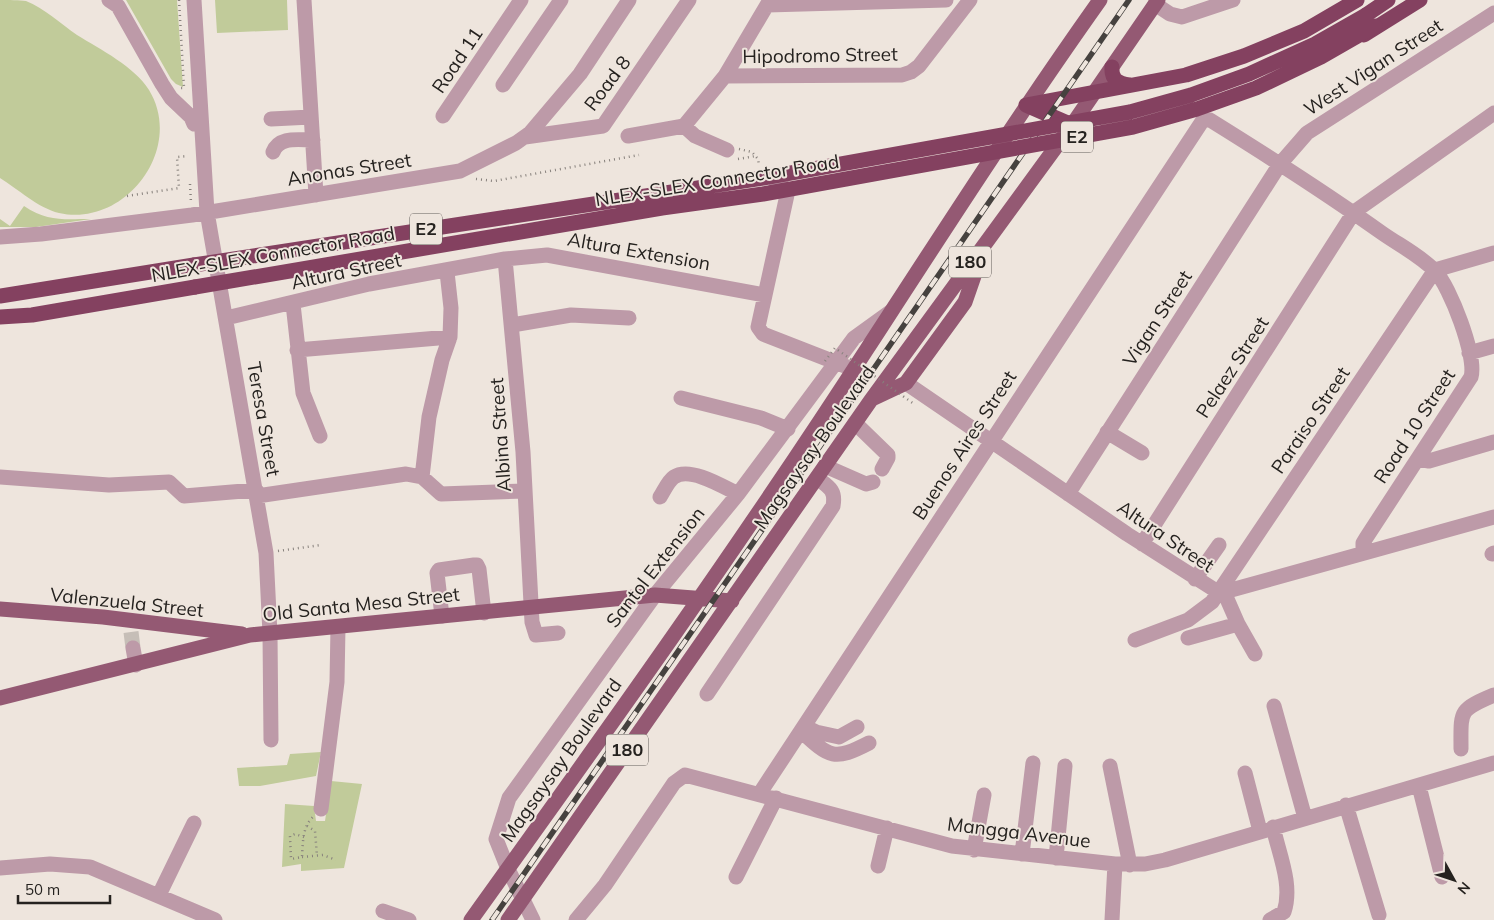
<svg xmlns="http://www.w3.org/2000/svg" width="1494" height="920" font-family="Mulish,sans-serif">
<rect width="100%" height="100%" fill="#eee5dd"/>
<path fill="#c1cb9a" d="M0,0C8,0 20,0 26,1C44,8 61,24 77,35C101,50 134,66 149,90C185,149 125,228 59,213C38,208 18,189 0,178Z
M126,0H177L183,87L176,84L171,79Z
M215,0H287L288,30L217,33Z
M24,206C48,222 63,219 91,219L36,227H0V219L10,226Z
M321,752L316,776L260,786H239L237,768L287,765L290,754Z
M331,781L362,784L344,868L301,871V864L282,867L285,804L314,806L316,821H325Z"/>
<g fill="none" stroke-linecap="round" stroke-linejoin="round">
<path stroke="#c6beb7" stroke-width="15" stroke-dasharray="15 8" stroke-linecap="butt" d="M131,632L133,648"/>
<path stroke="#87817c" stroke-width="2.5" stroke-dasharray="1 4" stroke-linecap="butt" d="M179,0L184,88H179
M739,149L752,152L758,159L759,165
M738,159L756,156
M476,179L494,181L639,155
M190,184L191,203
M127,196L179,188L177,157L188,156
M278,551L321,545
M307,826L315,831L317,856
M304,837L295,834L290,836L291,859L302,857C303,844 302,827 313,817
M302,857L323,855L336,860"/>
<path stroke="#bd9aa8" stroke-width="15" d="M109,0L118,6L162,84L171,98L191,117L194,124
M194,0L207,212L266,553L270,634L271,740
M304,0L316,195
M1155,4L1170,14L1182,17L1233,0
M767,5L946,0
M725,76L902,75L911,72L919,66L970,0
M503,85L561,0
M443,116L521,0
M271,119L311,117
M684,126L695,136L727,150
M628,136L684,126L725,76L770,0
M525,137L603,126L689,0
M273,152C279,136 298,140 313,140
M776,187L782,186L786,189L787,195L758,327L763,334L845,366
M0,237L41,234L192,215L460,171L516,143L530,133L580,74L629,0
M505,259L523,452L532,622L536,635L558,633
M1435,270L1494,253
M293,304L303,393L320,436
M226,318L369,284L505,259L547,255L765,295
M512,325L571,315L629,318
M297,350L450,337
M1469,353L1494,346
M906,383L1127,534L1218,592H1224L1494,517
M681,398L761,418L788,429
M855,423L888,455V458L882,469
M1107,432L1142,453
M1418,459L1429,461L1494,442
M825,466L866,484L873,482
M0,477L109,485L169,482L184,496L256,490
M422,477L429,417L442,360L450,337L451,308L447,272
M1068,494L1280,164L1307,133L1494,13
M257,496L406,474L422,477L441,494L525,491
M660,497C664,491 668,481 674,477C690,466 724,487 738,494
M1142,544L1354,212L1494,113
M1492,554L1494,553
M1195,579L1219,545
M1224,592L1238,624L1255,654
M442,616L437,573L439,570L474,565H477L479,569L484,613
M1188,638L1238,624
M1135,640L1188,620L1212,602L1435,270
M133,648L136,665
M707,694L833,506C836,490 829,487 817,478
M1274,706L1305,818
M804,726L816,732L839,737L857,727
M801,731C830,758 834,761 869,743
M1461,749C1461,711 1458,710 1494,695
M1110,766L1130,865
M1245,773L1260,831
M1419,786L1442,877
M760,793L1203,120H1210C1268,156 1326,193 1382,233C1399,245 1421,256 1435,271C1450,286 1477,357 1471,377L1366,538L1363,543V553
M1346,805L1379,915
M321,809L337,682L338,627
M974,850L984,795
M1022,854L1033,763
M1056,858L1065,766
M878,866L887,828
M0,868L50,864L90,867L215,920
M736,877L776,798
M159,895L194,823
M383,911L409,920
M533,920L508,869L496,839L509,798L655,595L738,494L854,338L890,312
M576,920L605,885L674,783L685,775L952,846L1115,864H1145L1165,860L1494,763
M1112,920L1115,864
M1270,920L1284,912C1293,885 1279,854 1273,827"/>
<path stroke="#945973" stroke-width="15" d="M872,399L906,383L965,302L982,253
M0,609L103,617L242,634
M0,698L250,635L655,595L732,601
M471,920C606,732 741,544 867,349C943,232 1019,114 1100,0
M508,920L871,400L1072,125L1158,0"/>
<path stroke="#844160" stroke-width="15" d="M1366,15L1388,0
M1364,35L1420,0
M1112,67C1111,80 1118,83 1129,85
M1026,105L1186,75L1244,56L1304,31L1357,0
M1026,105L1072,125
M0,296L194,265
M0,317L32,315L195,287"/>
<g stroke="#46423f" stroke-width="5.5">
<path id="rail" d="M492,920L1129,0"/>
</g>
<use href="#rail" stroke="#eee5dd" stroke-width="4" stroke-dasharray="11" stroke-linecap="butt"/>
<path stroke="#87817c" stroke-width="2.5" stroke-dasharray="1 4" stroke-linecap="butt" d="M825,361L835,348L914,404"/>
<path stroke="#844160" stroke-width="15" d="M194,265L763,178L1130,112L1191,95L1249,74L1315,44L1366,15
M195,287L662,208L763,194L1133,127L1197,109L1256,88L1321,57L1375,26"/>
</g>
<g text-anchor="middle" stroke-width="4" stroke-linejoin="round" paint-order="stroke">
<g fill="#eee5dd" stroke="#615c58" stroke-width="1">
<rect x="1061" y="121.5" width="32" height="31" rx="4"/>
<rect x="410" y="213.5" width="32" height="31" rx="4"/>
<rect x="949" y="246.5" width="42" height="31" rx="4"/>
<rect x="606" y="734.5" width="42" height="31" rx="4"/>
</g>
<g font-size="18" font-weight="bold" fill="#25221f">
<text x="1077" y="143">E2</text>
<text x="426" y="235">E2</text>
<text x="970" y="268">180</text>
<text x="627" y="756">180</text>
</g>
<g font-size="19" fill="#25221f" stroke="#eee5dd">
<text transform="translate(820 55) rotate(-1)" y="7">Hipodromo Street</text>
<text transform="translate(457 60) rotate(-56)" y="7">Road 11</text>
<text transform="translate(1373 67) rotate(-33)" y="7">West Vigan Street</text>
<text transform="translate(607 83) rotate(-53)" y="7">Road 8</text>
<text transform="translate(349 169) rotate(-9)" y="7">Anonas Street</text>
<text transform="translate(717 180) rotate(-9)" y="7">NLEX-SLEX Connector Road</text>
<text transform="translate(639 251) rotate(10)" y="7">Altura Extension</text>
<text transform="translate(273 254) rotate(-10)" y="7">NLEX-SLEX Connector Road</text>
<text transform="translate(346 271) rotate(-12)" y="7">Altura Street</text>
<text transform="translate(1157 318) rotate(-57)" y="7">Vigan Street</text>
<text transform="translate(1232 367) rotate(-57)" y="7">Pelaez Street</text>
<text transform="translate(264 419) rotate(80)" y="7">Teresa Street</text>
<text transform="translate(1310 420) rotate(-56)" y="7">Paraiso Street</text>
<text transform="translate(1414 426) rotate(-57)" y="7">Road 10 Street</text>
<text transform="translate(500 435) rotate(-94)" y="7">Albina Street</text>
<text transform="translate(964 445) rotate(-57)" y="7">Buenos Aires Street</text>
<text transform="translate(814 447) rotate(-55)" y="7">Magsaysay Boulevard</text>
<text transform="translate(1166 536) rotate(34)" y="7">Altura Street</text>
<text transform="translate(655 567) rotate(-52)" y="7">Santol Extension</text>
<text transform="translate(127 602) rotate(6)" y="7">Valenzuela Street</text>
<text transform="translate(361 604) rotate(-6)" y="7">Old Santa Mesa Street</text>
<text transform="translate(561 760) rotate(-55)" y="7">Magsaysay Boulevard</text>
<text transform="translate(1019 832) rotate(7)" y="7">Mangga Avenue</text>
</g>
</g>
<g transform="translate(1454 880) rotate(130)" stroke="#eee5dd" stroke-width="4" paint-order="stroke">
<path d="M0-4L9 19L0 12L-9 19Z" fill="#25221f"/>
<text y="-8" font-size="14" font-weight="bold" text-anchor="middle" fill="#25221f">N</text>
</g>
<path d="M18 895v8h92v-8" fill="none" stroke="#25221f" stroke-width="2.5"/>
<text x="25" y="895" font-size="15" fill="#25221f" stroke="#eee5dd" stroke-width="4" paint-order="stroke">50 m</text>
</svg>
